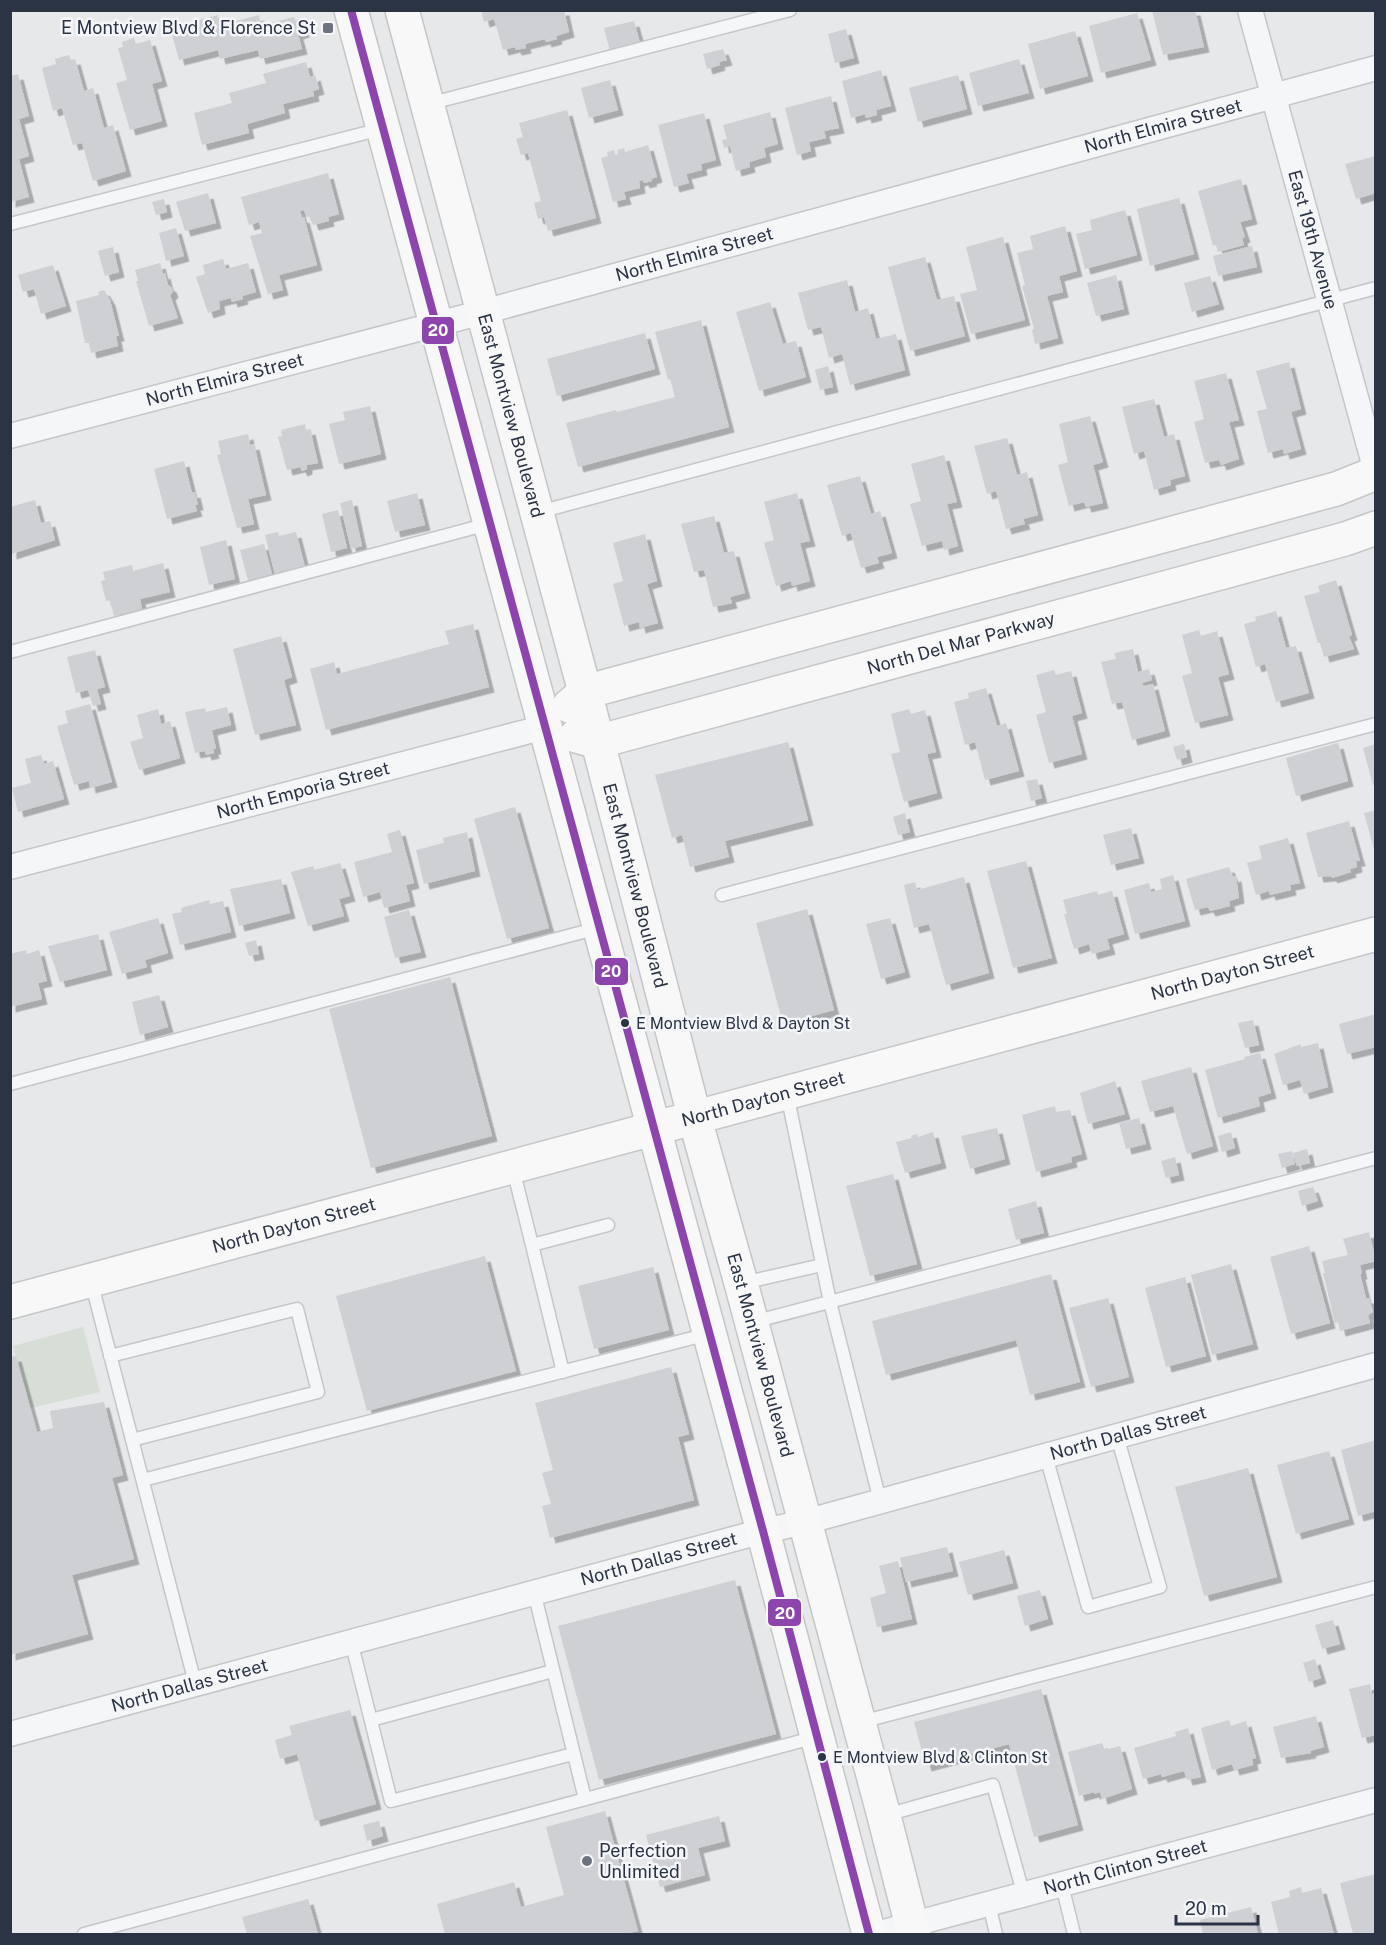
<svg xmlns="http://www.w3.org/2000/svg" width="1386" height="1945" font-family="'Public Sans',sans-serif">
<defs>
<filter id="shadow"><feDropShadow dx="5.5" dy="5.5" stdDeviation="0" flood-color="#0004"/></filter>
</defs>
<rect width="100%" height="100%" fill="#e6e8ea"/>
<path fill="#d6ded6" d="M83,1327L100,1392L30,1408L13,1346Z"/>
<path fill="#ced0d3" filter="url(#shadow)" d="M481,10H564L569,32L556,36L557,39L546,42L545,39L525,44L526,48L516,50L515,47L503,50L494,19L484,22Z
M1152,10H1195L1204,47L1163,55Z
M1137,13L1151,60L1101,73L1089,26Z
M218,15L221,25L259,15L261,25L294,17L295,20L300,19L304,32L298,34L302,49L260,59L258,50L220,59L218,50L179,60L170,27Z
M634,21L640,43L610,51L604,28Z
M846,29L854,58L835,63L828,34Z
M1075,31L1088,76L1040,89L1028,44Z
M134,38L136,44L150,40L162,81L152,84L162,121L130,130L116,83L127,80L118,48L123,47L122,42Z
M723,49L727,60L719,62L720,65L707,69L703,54Z
M69,55L71,60L75,59L84,91L93,88L104,128L113,125L126,171L93,181L82,143L73,145L62,108L53,111L42,68L56,64L55,59Z
M1019,59L1029,93L978,106L969,73Z
M306,62L310,77L315,75L319,89L313,91L314,96L283,104L285,113L247,124L249,133L202,145L194,113L232,103L229,93L266,83L263,74Z
M881,70L891,106L876,110L877,115L866,118L865,114L851,118L842,81Z
M18,74L29,116L19,119L29,156L19,159L29,197L10,202V76Z
M958,75L967,109L918,122L909,88Z
M610,80L618,110L589,118L581,88Z
M831,96L839,128L824,131L826,138L809,142L811,151L797,155L785,108Z
M567,110L596,218L548,231L544,217L538,219L534,203L541,201L528,153L521,155L516,139L523,137L519,123Z
M770,112L778,144L764,148L766,157L749,162L750,167L736,171L730,146L724,148L722,140L727,139L723,125Z
M704,113L716,160L701,164L702,170L686,174L689,183L674,187L658,125Z
M648,145L657,177L651,179L652,181L644,183L643,180L639,181L640,188L624,192L626,199L613,202L601,158L608,156L607,152L614,150L615,155L618,154L617,150L624,148L625,152Z
M1376,156V193L1356,199L1345,164Z
M328,173L339,214L328,217L329,221L313,225L310,215L306,216L304,210L300,211L302,218L304,217L317,265L279,275L283,290L268,294L250,236L262,233L259,222L249,225L241,197Z
M1241,179L1252,219L1240,222L1245,237L1242,238L1244,245L1218,252L1216,245L1213,246L1198,191Z
M208,193L216,223L185,231L176,202Z
M1179,198L1194,254L1150,266L1137,209Z
M164,199L167,212L156,215L152,202Z
M1125,210L1137,255L1085,269L1076,234L1092,230L1090,220Z
M1065,226L1077,271L1059,276L1063,292L1047,296L1058,338L1035,344L1032,330L1034,329L1022,286L1025,285L1017,253L1033,249L1030,236Z
M176,228L184,256L166,261L159,233Z
M1003,237L1025,320L971,334L960,294L977,290L966,247Z
M1252,246L1257,267L1218,276L1213,256Z
M113,247L119,272L105,276L98,251Z
M925,257L937,300L954,296L965,336L910,351L888,267Z
M223,259L226,269L248,263L256,292L242,296L243,299L232,302L231,298L219,301L220,309L208,313L196,277L205,274L203,265Z
M160,263L163,274L165,273L168,285L171,287L173,292L170,295L178,318L149,326L136,281H138L135,270Z
M53,265L66,306L41,314L34,289L23,292L18,275Z
M1116,275L1124,309L1096,316L1087,283Z
M1210,276L1219,304L1192,312L1184,283Z
M847,280L855,312L868,308L876,339L896,334L905,370L850,385L842,354L829,358L821,327L808,330L798,293Z
M104,290L110,300L119,336H116L118,346L91,353L89,343H85L76,301L99,295L98,292Z
M770,302L783,344L796,341L806,377L759,391L736,312Z
M701,320L729,427L578,467L566,423L616,410L617,412L675,397L670,379L668,380L655,332Z
M645,333L655,369L557,396L547,359Z
M1289,362L1301,409L1291,412L1301,449L1284,454L1283,449L1268,453L1257,411L1267,409L1256,371Z
M828,366L833,387L820,390L815,370Z
M1226,373L1239,420L1229,422L1239,459L1221,465L1219,460L1205,463L1194,422L1204,419L1194,381Z
M1154,399L1164,437L1174,434L1185,476L1170,480L1171,485L1154,490L1144,451L1134,454L1122,407Z
M370,406L381,454L339,464L329,424L345,420L343,412Z
M1090,416L1103,462L1093,465L1103,503L1086,507L1084,502L1069,506L1058,465L1068,462L1059,424Z
M305,424L306,430L310,429L318,463L307,465V469L302,471L300,467L287,470L278,437L282,436L281,430Z
M248,434L250,445L254,444L266,495L248,499L254,524L237,528L217,455L221,454L218,441Z
M1007,438L1017,475L1027,472L1038,515L1023,519L1025,524L1006,529L996,491L987,494L974,446Z
M944,455L957,502L947,504L958,546L944,550L942,541L922,546L910,504L921,501L911,464Z
M184,461L192,493L195,492L198,505H195L197,511L167,519L154,469Z
M860,476L871,514L880,511L892,553L877,557L879,563L861,568L851,533L842,536L827,485Z
M417,493L425,525L395,532L387,501Z
M797,493L810,541L800,543L810,581L792,586L791,581L776,586L764,543L774,540L764,502Z
M35,500L41,523L50,521L55,540L11,554L10,507Z
M352,500L362,546L351,549L340,503Z
M338,510L347,548L331,552L322,514Z
M714,516L724,553L734,551L745,593L730,597L732,603L713,607L704,570L694,572L681,524Z
M278,532L279,536L296,532L305,567L275,575L265,535Z
M645,534L657,581L647,584L658,623L640,628L639,622L624,626L613,584L623,581L613,543Z
M226,540L235,579L209,585L200,547Z
M264,544L272,574L248,581L240,550Z
M163,563L170,592L140,599L142,609L114,616L110,600L106,601L101,581L105,580L103,572L132,565L133,571Z
M1336,580L1352,635L1349,636L1354,649L1324,657L1320,643H1318L1304,596L1320,592L1318,586Z
M1276,611L1286,648L1296,646L1309,693L1276,702L1265,664L1256,667L1244,624L1256,621L1255,617Z
M473,624L489,687L326,730L310,669L334,662L337,674L449,644L445,631Z
M1199,630L1201,636L1217,631L1229,674L1218,677L1228,715L1195,723L1182,676L1192,673L1182,635Z
M281,636L292,677L284,680L296,725L255,735L233,649Z
M1133,649L1138,672L1149,669L1152,680L1142,683L1143,686L1153,684L1165,731L1132,740L1122,702L1112,704L1101,662L1116,659L1114,653Z
M95,650L105,687L97,689L101,704L93,706L88,690L76,693L67,657Z
M1054,670L1056,675L1071,671L1082,713L1072,716L1082,754L1049,763L1036,715L1046,712L1036,675Z
M986,688L997,726L1006,723L1019,771L985,780L975,742L965,745L954,702L969,698L968,693Z
M90,704L112,782L90,788L89,781L74,785L57,726L68,723L65,711Z
M227,707L231,725L212,730L216,749H213L214,753L206,755L205,751L195,753L185,712L205,708L206,712Z
M158,709L161,724L170,721L180,758L139,770L130,742L143,738L137,715Z
M909,709L911,714L925,710L936,752L927,754L937,793L904,802L891,754L900,752L891,714Z
M788,742L808,820L725,841L729,857L690,867L682,835L672,838L655,775Z
M1338,743L1348,781L1296,796L1286,758Z
M1184,744L1187,757L1177,760L1173,747Z
M1376,744V785H1373L1363,748Z
M41,755L44,764L53,761L64,799L18,812L12,788L31,783L25,759Z
M1037,779L1042,798L1031,801L1026,781Z
M515,807L549,928L507,939L474,819Z
M1376,810V853H1375L1364,813Z
M905,813L910,832L898,835L893,817Z
M1349,821L1360,861H1356L1357,867L1350,869L1351,872L1332,878L1331,876L1318,877L1306,833Z
M1131,828L1139,858L1111,865L1103,835Z
M400,830L414,883L406,885L410,901L384,908L380,892L363,897L354,862L392,852L387,834Z
M467,832L475,871L424,884L416,850L444,843L443,838Z
M1288,838L1300,883L1290,885L1291,890L1270,895L1269,891L1256,895L1247,863L1262,859L1259,846Z
M1026,861L1052,958L1013,968L987,871Z
M340,863L350,896L339,899L344,916L308,926L291,872L313,866L314,870Z
M1229,867L1233,877L1236,876L1239,898L1229,901L1230,906L1210,911L1208,907L1195,910L1186,879Z
M1173,875L1185,921L1135,934L1124,890L1149,883L1151,892L1162,889L1160,879Z
M964,877L989,973L946,985L929,924L914,928L904,885L915,882L917,890Z
M281,879L290,913L239,926L230,889Z
M1097,891L1098,895L1112,891L1124,934L1107,939L1110,949L1092,954L1089,944L1074,949L1064,914H1067L1063,900Z
M209,900L210,904L223,901L231,932L180,945L172,914L182,912L181,908Z
M807,909L834,1010L783,1024L756,923Z
M409,910L421,952L395,958L384,917Z
M158,918L168,953L145,960L147,967L122,974L109,932Z
M890,918L905,972L881,979L866,924Z
M98,934L107,970L60,982L48,946Z
M256,940L259,954L249,956L245,943Z
M26,950L27,954L39,950L47,981L38,983L42,999L10,1007V954Z
M450,977L492,1136L371,1168L329,1009Z
M159,995L168,1027L140,1035L132,1002Z
M1376,1014V1047L1347,1054L1339,1024Z
M1253,1020L1259,1045L1245,1048L1238,1023Z
M1318,1043L1328,1087L1304,1094L1300,1080L1283,1085L1274,1054L1301,1044V1047Z
M1260,1053L1271,1093L1258,1097L1260,1106L1218,1118L1205,1070L1245,1059L1244,1057Z
M1191,1067L1213,1146L1187,1154L1173,1106L1150,1112L1141,1081Z
M1115,1081L1125,1114L1088,1124L1080,1093Z
M1055,1106L1056,1112L1070,1110L1082,1154L1071,1157L1072,1162L1036,1172L1022,1115Z
M1139,1118L1146,1144L1126,1149L1119,1123Z
M997,1128L1005,1159L970,1169L961,1136Z
M933,1132L941,1163L905,1173L896,1142L912,1138L911,1136L917,1134L918,1137Z
M1231,1132L1235,1148L1222,1152L1218,1136Z
M1307,1149L1310,1163L1297,1166L1293,1153Z
M1292,1151L1295,1164L1282,1168L1278,1154Z
M1175,1157L1179,1175L1166,1178L1161,1161Z
M893,1174L917,1264L870,1276L846,1186Z
M1313,1187L1318,1201L1302,1206L1298,1191Z
M1036,1201L1044,1233L1016,1240L1008,1209Z
M1369,1232L1376,1261L1360,1265L1362,1274H1360L1366,1298H1369L1373,1312L1368,1315L1370,1323L1340,1331L1338,1322L1335,1323L1323,1273H1325L1322,1261L1348,1255L1343,1239Z
M1309,1246L1330,1323L1291,1334L1270,1257Z
M485,1256L516,1371L367,1411L336,1296Z
M1231,1264L1253,1344L1212,1355L1191,1275Z
M653,1267L669,1330L594,1349L578,1286Z
M1051,1274L1080,1382L1030,1395L1016,1340L886,1375L872,1321Z
M1185,1277L1206,1356L1166,1367L1145,1288Z
M1108,1298L1129,1377L1091,1387L1069,1308Z
M16,1356L37,1432L53,1428L50,1411L104,1402L123,1475L112,1478L134,1559L72,1575L88,1634L10,1655V1357Z
M671,1367L689,1434L678,1437L694,1500L550,1538L542,1506L551,1504L542,1473L553,1470L535,1403Z
M1376,1440V1511L1358,1516L1341,1450Z
M1329,1451L1349,1519L1296,1534L1277,1465Z
M1248,1468L1277,1577L1204,1596L1175,1487Z
M947,1547L953,1571L906,1582L900,1558Z
M1004,1550L1013,1583L968,1595L959,1562Z
M898,1561L912,1619L877,1627L870,1598L886,1593L879,1566Z
M735,1580L776,1734L599,1780L558,1626Z
M1040,1590L1048,1619L1025,1626L1017,1596Z
M1333,1620L1340,1644L1322,1649L1315,1625Z
M1315,1659L1321,1678L1309,1682L1303,1663Z
M1370,1684L1372,1694L1376,1693V1735L1362,1738L1349,1689Z
M1041,1689L1078,1825L1034,1837L1009,1744L926,1766L914,1722Z
M350,1710L376,1804L315,1821L297,1754L280,1759L275,1740L292,1735L289,1726Z
M1316,1716L1324,1747L1310,1751L1311,1753L1281,1758L1273,1727Z
M1229,1720L1231,1726L1246,1721L1256,1758L1252,1759L1253,1765L1234,1770L1232,1764L1212,1770L1201,1728Z
M1188,1728L1201,1777L1187,1780L1184,1771L1162,1777L1161,1774L1143,1779L1134,1748L1176,1736L1175,1732Z
M1102,1743L1105,1750L1120,1746L1132,1789L1102,1799L1100,1792L1094,1794V1792L1079,1796L1068,1752Z
M605,1811L638,1931L624,1934H445L437,1904L514,1882L521,1907L564,1895L546,1827Z
M719,1816L725,1841L698,1848L705,1875L660,1887L646,1835Z
M379,1821L383,1836L367,1841L363,1825Z
M1376,1874V1934H1353L1340,1883Z
M1301,1887L1302,1893L1321,1888L1334,1934H1279L1271,1902L1290,1897L1289,1891Z
M308,1899L318,1934H247L242,1917Z
M1251,1907L1258,1934H1203L1200,1920Z"/>
<g fill="none" stroke-linecap="round" stroke-linejoin="round">
<g stroke="#c4c6c8" stroke-width="15">
<path id="lane" d="M428,104L790,10
M10,224L381,129
M539,512L1376,288
M10,652L488,524
M722,895L1376,724
M10,1084L598,928
M787,1094L830,1302L880,1501
M513,1169L532,1245L608,1225
M532,1245L563,1372
M91,1281L195,1683
M743,1283L822,1265
M753,1322L1376,1158
M110,1356L297,1309L318,1392L132,1440
M1046,1456L1088,1607L1160,1587L1117,1436
M143,1480L708,1334
M534,1592L585,1799
M351,1641L391,1801L573,1754
M371,1720L553,1671
M861,1722L1376,1587
M886,1815L993,1785L1024,1896
M1062,1885L1074,1934
M989,1904L996,1934
M84,1934L816,1737"/>
</g>
<g stroke="#c4c6c8" stroke-width="27">
<g id="street">
<path id="s1" d="M1250,10L1376,471"/>
<path id="s2" d="M10,436L483,312L1376,68"/>
<path id="s3" d="M10,867L545,727"/>
<path id="s4" d="M10,1734L763,1531L805,1522L1376,1365"/>
<path id="s5" d="M876,1934L1376,1800"/>
</g>
</g>
<g stroke="#c4c6c8" stroke-width="36">
<g id="secondary">
<path d="M351,10L763,1531L869,1934"/>
<path id="s6" d="M402,10L585,692L695,1119L741,1283L884,1816L914,1934"/>
<path d="M569,706L585,692L1336,489L1376,473"/>
<path id="s7" d="M576,736L597,742L1345,539L1376,528"/>
<path id="s8" d="M10,1302L1376,934"/>
</g>
</g>
<use href="#lane" stroke="#f5f6f7" stroke-width="12"/>
<use href="#street" stroke="#f5f6f7" stroke-width="24"/>
<use href="#secondary" stroke="#f8f8f8" stroke-width="33"/>
<g stroke="#f4f6f9" stroke-width="12">
<path id="bus-1" d="M351,10L763,1531L869,1934"/>
</g>
<use href="#bus-1" stroke="#8e44ad" stroke-width="8"/>
</g>
<g fill="#6c737f" stroke="#f4f6f9" stroke-width="2">
<rect x="322" y="22" width="12" height="12" rx="3"/>
<circle cx="587" cy="1861" r="6"/>
</g>
<g fill="#2b3445" stroke="#f4f6f9" stroke-width="2">
<circle cx="625" cy="1023" r="5"/>
<circle cx="822" cy="1757" r="5"/>
</g>
<g text-anchor="middle" stroke-width="5" stroke-linejoin="round" paint-order="stroke">
<g font-size="16" fill="#2b3445" stroke="#f4f6f9" text-anchor="start">
<text x="636" y="1029">E Montview Blvd &amp; Dayton St</text>
<text x="833" y="1763">E Montview Blvd &amp; Clinton St</text>
</g>
<g font-size="18" fill="#2b3445" stroke="#f4f6f9" text-anchor="end">
<text x="316" y="34">E Montview Blvd &amp; Florence St</text>
<text x="599" y="1857" text-anchor="start">Perfection<tspan x="599" dy="21">Unlimited</tspan></text>
</g>
<g font-size="18" fill="#2b3445" stroke="#f4f6f9">
<text dy="6" stroke="none"><textPath href="#s2" startOffset="1194">North Elmira Street</textPath></text>
<text dy="6" stroke="none"><textPath href="#s1" startOffset="238">East 19th Avenue</textPath></text>
<text dy="6" stroke="none"><textPath href="#s2" startOffset="708">North Elmira Street</textPath></text>
<text dy="6" stroke="none"><textPath href="#s2" startOffset="222">North Elmira Street</textPath></text>
<text dy="6" stroke="none"><textPath href="#s6" startOffset="420">East Montview Boulevard</textPath></text>
<text dy="6" stroke="none"><textPath href="#s7" startOffset="399">North Del Mar Parkway</textPath></text>
<text dy="6" stroke="none"><textPath href="#s3" startOffset="303">North Emporia Street</textPath></text>
<text dy="6" stroke="none"><textPath href="#s6" startOffset="906">East Montview Boulevard</textPath></text>
<text dy="6" stroke="none"><textPath href="#s8" startOffset="1266">North Dayton Street</textPath></text>
<text dy="6" stroke="none"><textPath href="#s8" startOffset="780">North Dayton Street</textPath></text>
<text dy="6" stroke="none"><textPath href="#s8" startOffset="294">North Dayton Street</textPath></text>
<text dy="6" stroke="none"><textPath href="#s6" startOffset="1392">East Montview Boulevard</textPath></text>
<text dy="6" stroke="none"><textPath href="#s4" startOffset="1158">North Dallas Street</textPath></text>
<text dy="6" stroke="none"><textPath href="#s4" startOffset="672">North Dallas Street</textPath></text>
<text dy="6" stroke="none"><textPath href="#s4" startOffset="186">North Dallas Street</textPath></text>
<text dy="6" stroke="none"><textPath href="#s5" startOffset="258">North Clinton Street</textPath></text>
</g>
</g>
<g stroke="#f4f6f9" stroke-width="2">
<rect x="421" y="316" width="34" height="29" rx="6" fill="#8e44ad"/>
<rect x="594" y="957" width="35" height="29" rx="6" fill="#8e44ad"/>
<rect x="767" y="1598" width="35" height="29" rx="6" fill="#8e44ad"/>
</g>
<g font-size="16" text-anchor="middle" font-weight="bold" fill="#fff">
<text x="438" y="336">20</text>
<text x="611" y="977">20</text>
<text x="785" y="1619">20</text>
</g>
<rect width="1386" height="1945" fill="none" stroke="#2b3445" stroke-width="24"/>
<path d="M1176 1915v9h82v-9" fill="none" stroke="#2b3445" stroke-width="3"/>
<text x="1185" y="1915" font-size="18" fill="#2b3445" stroke="#f4f6f9" stroke-width="4.5" paint-order="stroke">20 m</text>
</svg>
